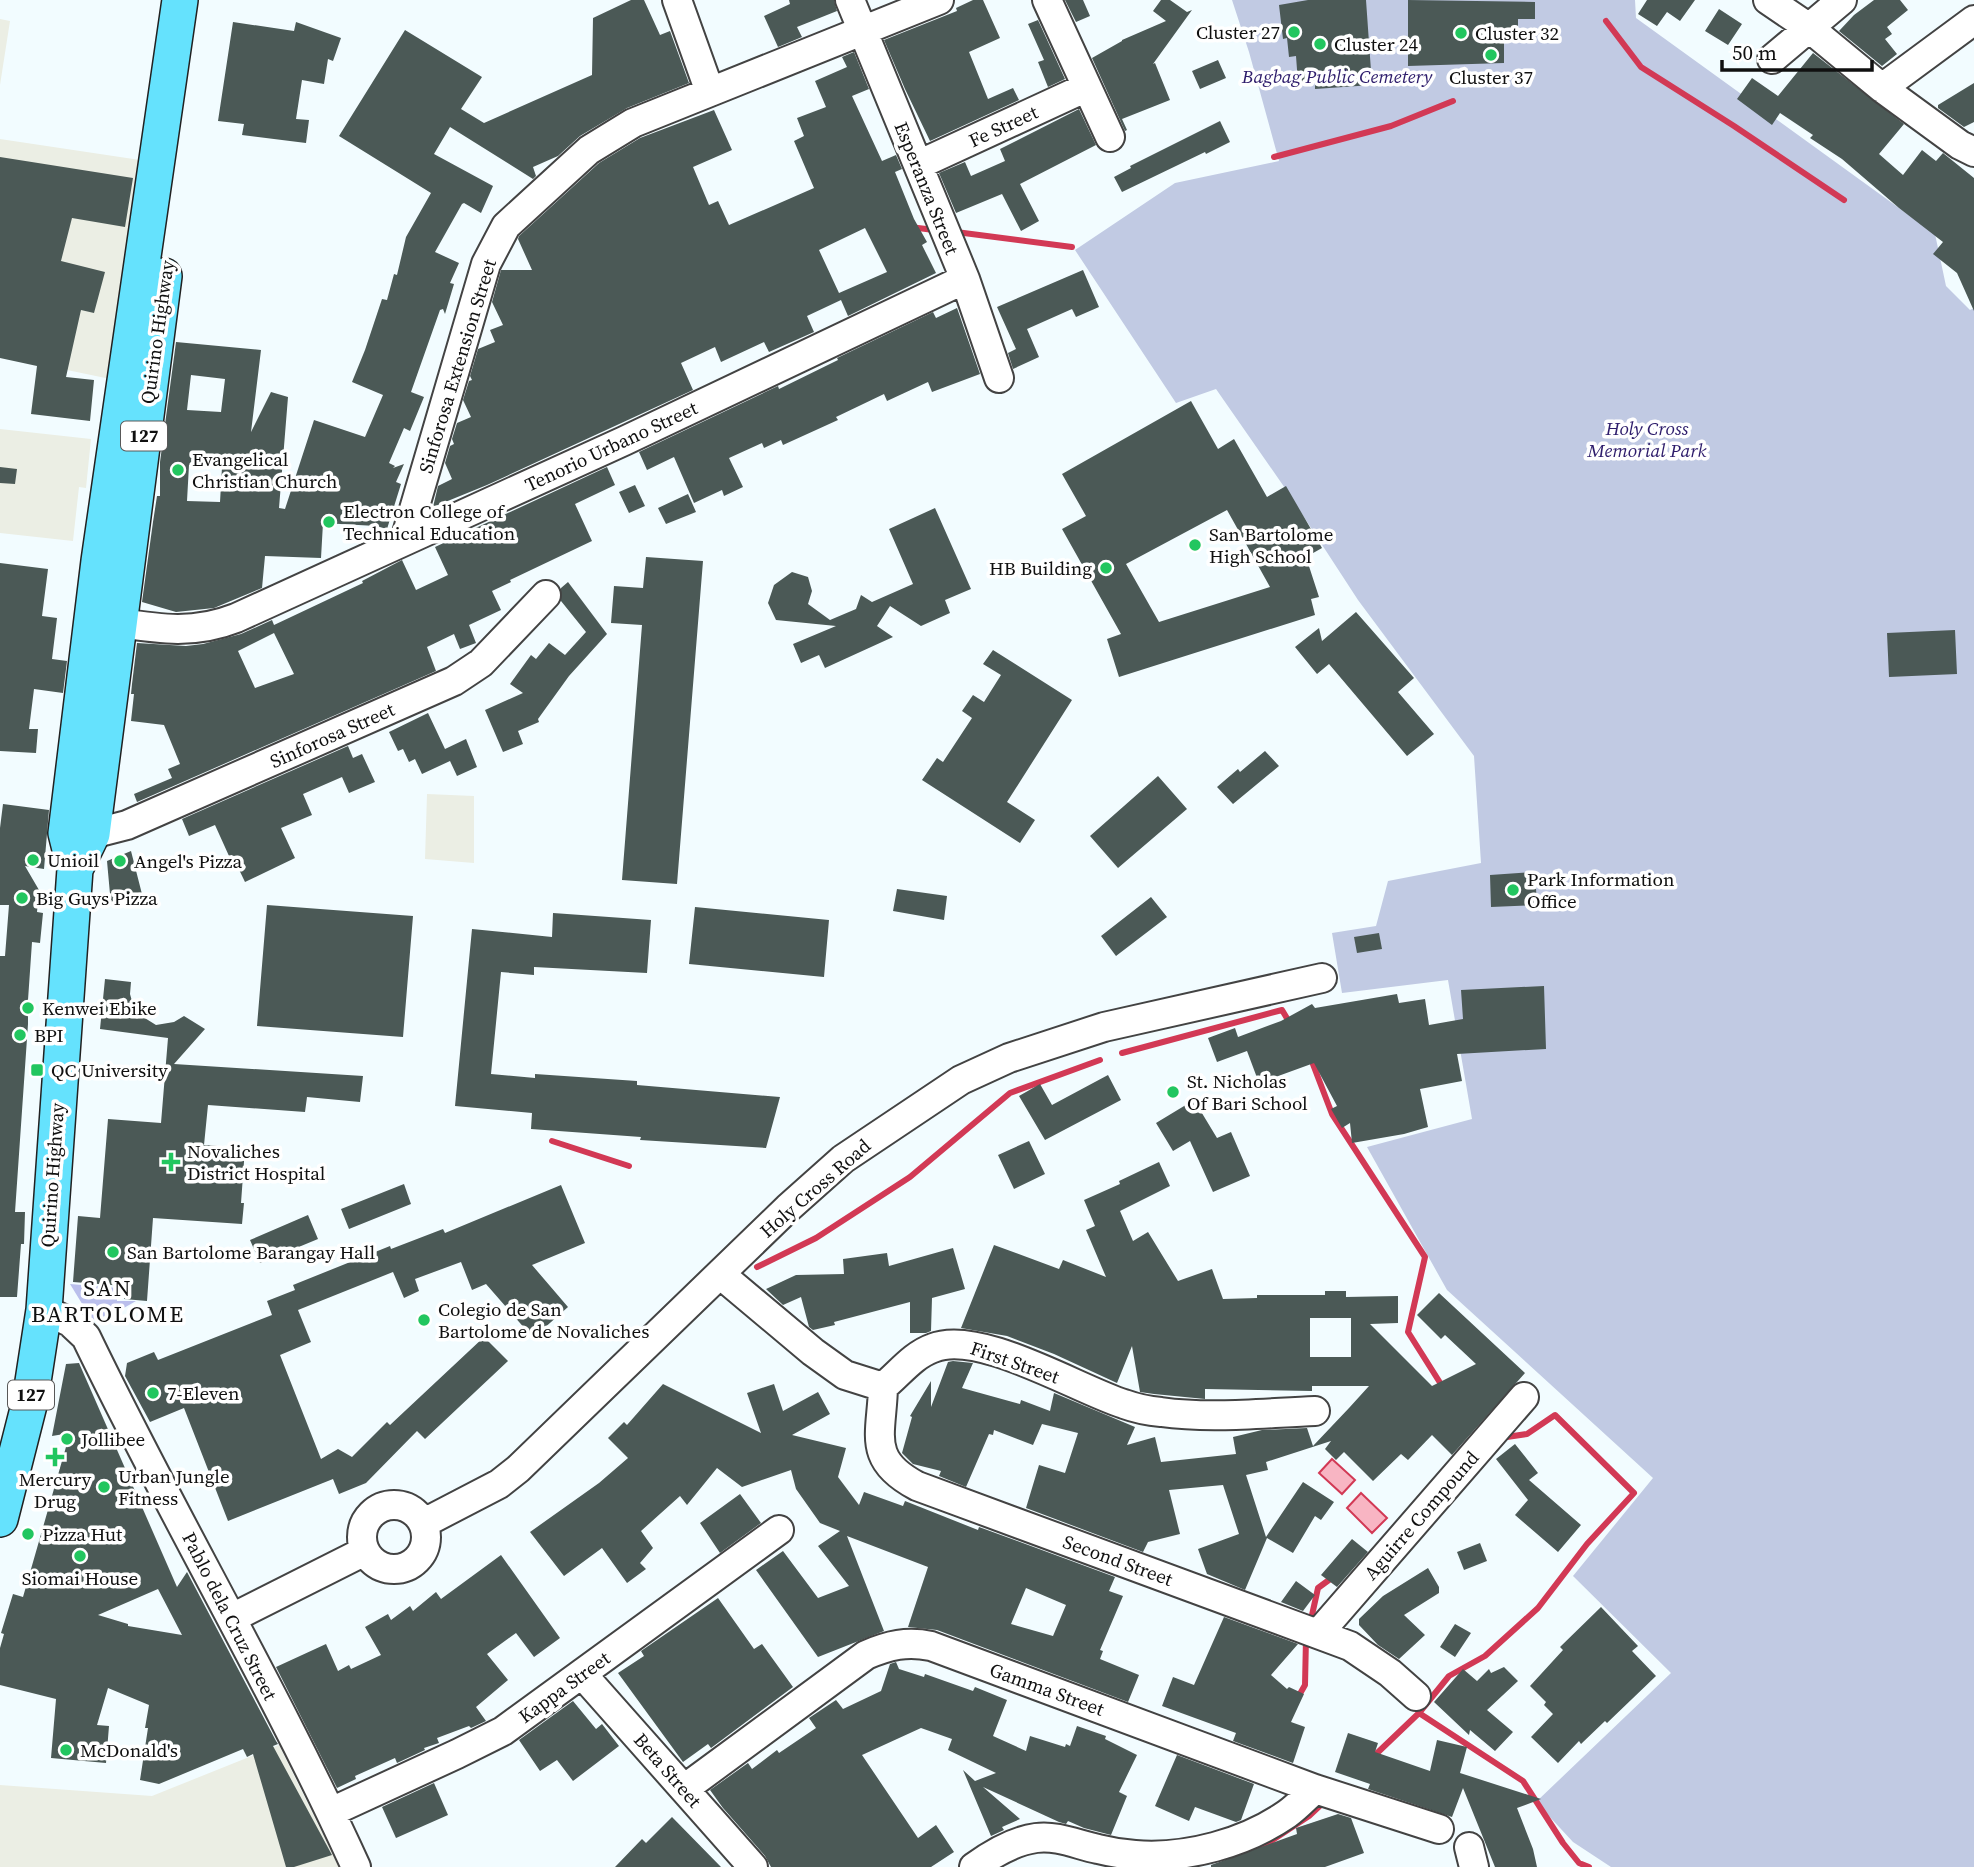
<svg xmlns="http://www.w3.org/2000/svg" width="1974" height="1867" font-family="'Source Serif 4',serif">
<rect width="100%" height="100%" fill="#f2fcff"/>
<path fill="#ebeee4" d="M0,19L10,21L0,85Z
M0,139L140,160L115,380L0,356Z
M0,429L91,439L86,488L79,487L73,541L0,533Z
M427,794L474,796V863L425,859Z
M279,1745L339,1867H0V1785L152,1796Z"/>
<path fill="#babfec" d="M70,1284L117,1288V1301H136L115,1313L92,1320Z"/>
<path fill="#c1cae3" d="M1232,0H1635L1636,18L1935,234L1946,286L1970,310L1974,308V1867H1611L1573,1842L1536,1802L1671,1673L1573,1576L1653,1478L1447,1290L1367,1147L1472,1119L1448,980L1342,993L1332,933L1376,926L1388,881L1481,863L1474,756L1358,600L1287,491L1216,389L1176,403L1075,250L1175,183L1279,161L1249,52Z"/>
<path fill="#f8b5c3" stroke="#d23955" stroke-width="2" d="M1332,1459L1355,1480L1342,1494L1319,1473Z
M1361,1493L1387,1518L1372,1533L1347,1508Z"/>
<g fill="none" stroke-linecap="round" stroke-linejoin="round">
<path stroke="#d23955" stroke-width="6" d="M1606,21L1641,67L1734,126L1844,200
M1274,157L1391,126L1453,101
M910,227L934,230
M956,232L1072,247
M1122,1053L1282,1010L1291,1025
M1311,1059L1332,1114L1425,1257L1408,1332L1444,1389
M552,1141L629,1166
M757,1267L816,1238L910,1177L1010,1093L1100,1060
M1500,1438L1527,1434L1555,1415L1634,1493L1587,1544L1538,1608L1485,1656L1449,1676L1419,1713L1523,1781L1563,1843L1579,1863L1589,1867
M1310,1624L1318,1588L1333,1577
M1297,1699L1305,1685L1306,1638
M1373,1757L1419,1713
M1256,1851L1309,1816L1326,1800"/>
</g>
<path fill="#4b5956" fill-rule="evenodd" d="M631,0H644L660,35L670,31L689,83L627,108L580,136L558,156L533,167L536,176L533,179L450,127L434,154L493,186L481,213L464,203L462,204L435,252L459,263L450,283L454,284L445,314L443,309L440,310L411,392L424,397L410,431L404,428L389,463L395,466L393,468L404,464L396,482L401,484L387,529L376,526L323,523L321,558L265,556L262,588L214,608L176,612L142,602L153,522L157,496H160V462L176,342L261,350L251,432L271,392L288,397L279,508L285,509L314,420L365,437L383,395L352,382L365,350L382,299L387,300L394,274L397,275L406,237L431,193L339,136L405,30L482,77L461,109L484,123L592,75L593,18ZM191,375L225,379L221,412L187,410ZM189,465L222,467L220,502L187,501Z
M789,0H834L837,11L797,27L802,37L778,47L764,16L790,4Z
M973,0H983L1000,38L969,52L988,99L1013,88L1019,100L930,141L905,89L884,40L957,11L956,8Z
M1065,0H1083L1090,16L1076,22Z
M1161,0H1170L1187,12L1192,10L1153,64L1155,63L1170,100L1122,119L1127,130L1125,131L1092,58L1122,41V40L1166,21L1153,11Z
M1308,0H1366L1372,85L1315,89V81L1298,83L1296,56L1289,57L1287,38L1283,39L1279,5Z
M1408,0L1535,2V19H1518V39H1504V63L1408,66Z
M1647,0H1695L1680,21L1667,12L1657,26L1638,14Z
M1874,0H1900L1908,10L1887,27L1892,34L1885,39L1897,54L1882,66L1839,31L1854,15Z
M1719,9L1742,24L1728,45L1705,31Z
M1038,20L1065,79L1048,87L1038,62L1044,60L1028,24Z
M233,22L294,31L296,22L341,38L333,61L328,59L324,84L302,80L296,119L309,120L306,143L242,135L244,124L218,121Z
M854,52L869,89L852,96L882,161L896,155L902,169L895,172L914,219L927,242L922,245L936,273L848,316L841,300L807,316L814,332L769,352L764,342L721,362L715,347L681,363L693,390L487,485L433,507L438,486L452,479L445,463L450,446L454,444L452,439L457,423L471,417L463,400L469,381L472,380L470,376L478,349L495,342L490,330L503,325L492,302L501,270H532L518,239L519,236L599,163L640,138L714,110L732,150L693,167L709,205L718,201L729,225L814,188L794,141L804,136L797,118L826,107L815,81L847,67L842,57ZM865,228L887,272L839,293L819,250Z
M1813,53L1904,124L1879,154L1903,175L1922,150L1936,161L1943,153L1974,178V311L1957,273L1933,254L1943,242L1899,208L1842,159L1810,138L1813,135L1780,113L1772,125L1737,99L1752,78L1778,96Z
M1218,60L1226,78L1200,89L1192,71Z
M1974,83V122L1964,127L1938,108V105Z
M1079,109L1096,145L1020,184L1039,221L1021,231L1002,194L956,213L939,173L965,162L971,176L1005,161L1000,149Z
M1220,121L1230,142L1206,154L1205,152L1122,192L1114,177L1131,168L1130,166Z
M0,157L133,178L125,227L72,218L61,261L105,272L94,313L81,310L66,377L94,380L90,421L31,414L37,366L0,358Z
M1083,270L1099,307L1076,317L1072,309L1027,329L1039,357L1013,369L1008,353L1016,349L997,307Z
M957,308L980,374L932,392L928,382L887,401L884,394L836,417L838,420L783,445L781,440L764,448L762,443L729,458L743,487L724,496L722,490L694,503L674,457L647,470L639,452L778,386L779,389L838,360L837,358L933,312L936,318Z
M1191,401L1218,449L1234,439L1267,497L1286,486L1322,548L1306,557L1319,597L1311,599L1315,615L1119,677L1107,639L1121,634L1062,529L1086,516L1062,474ZM1227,510L1270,587L1159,622L1126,564Z
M0,467L17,469L15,484L0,483Z
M607,467L615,485L575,504L592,541L510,580L511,582L492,591L501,610L469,625L476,643L460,649L454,634L427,647L436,671L137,802L134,794L172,778L168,769L180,764L164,725L131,721L134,694H131L132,684L137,643L186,646L203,644L241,634L272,620L274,625L363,583L362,581L402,560L416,590L448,575L435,547ZM274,633L294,674L255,688L238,651Z
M635,485L645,506L629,513L619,492Z
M688,494L696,512L666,524L658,508Z
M935,508L971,589L945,600L950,613L921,626L890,606L877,626L893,637L825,668L819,655L801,663L793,644L836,626L776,620L768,603L774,585L792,572L808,577L812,591L808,604L830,620L856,609L861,595L872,602L913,584L889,529Z
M646,557L703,561L677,884L622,880L642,625L611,623L614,586L643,588Z
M0,563L48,569L42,616L57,618L52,659L67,661L63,693L34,689L29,729H38L36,753L0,751Z
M568,582L607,634L569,676L538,719L539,722L518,731L523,744L503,752L485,710L523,693L510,684L531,655L536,659L549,643L565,655L586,632L561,601V588Z
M1356,612L1414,678L1398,692L1434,734L1407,756L1329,664L1317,674L1295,647L1319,628L1322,641Z
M1955,630L1957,674L1889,677L1887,633Z
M993,650L1072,700L1007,802L1035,820L1020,843L922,780L937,758L943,762L972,718L962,711L973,695L984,702L1001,675L983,664Z
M428,713L445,749L466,739L477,767L457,776L450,761L422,774L415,759L409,762L403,749L398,751L389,732Z
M348,746L353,758L362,754L375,782L349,793L342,777L303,794L312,815L281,828L295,858L245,882L232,855L229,856L215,825L189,836L182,819Z
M1265,751L1279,766L1233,804L1217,787L1238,769L1240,772Z
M1158,776L1187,809L1118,868L1090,836Z
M3,804L49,810L44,869L25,866L39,890L37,912L43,913L40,943L32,942L28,1000V1024L15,1212H25L24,1244H21L17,1297H0V956H5L9,905H0V828Z
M131,851L143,898L111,905L107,861Z
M1535,872L1537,905L1491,907L1490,875Z
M897,889L947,896L944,920L893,911Z
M1151,897L1167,917L1116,956L1101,936Z
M267,905L413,916L403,1037L257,1026Z
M695,907L829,920L824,977L689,964Z
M553,913L651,920L647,973L534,967V975L501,972L491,1074L535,1078V1074L637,1081V1085L780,1097L766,1148L640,1140L641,1137L531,1129L532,1113L455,1106L472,929L552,937Z
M1379,933L1382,949L1357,953L1354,937Z
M105,979L131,982L130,994L133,1005L140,1015L156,1025L174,1022L184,1016L205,1029L174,1064L363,1076L360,1102L307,1097L305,1112L208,1105L204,1145L245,1148L241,1203H244L242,1224L153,1218L147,1301L124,1299L125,1286L73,1282L78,1216L100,1218L108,1119L161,1123L168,1038L100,1029Z
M1544,986L1546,1049L1457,1054L1462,1081L1420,1089L1428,1127L1404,1134L1352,1143L1350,1123L1342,1128L1331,1109L1337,1106L1314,1063L1259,1083L1247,1051L1217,1062L1208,1038L1235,1028L1238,1037L1281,1021L1312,1004L1315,1008L1397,994L1399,1003L1425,999L1429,1025L1463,1019L1461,990Z
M1108,1075L1121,1100L1045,1140L1019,1096L1040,1084L1052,1105Z
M1194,1100L1217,1138L1231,1132L1250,1176L1213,1192L1190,1141L1173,1151L1156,1123Z
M1029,1141L1045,1174L1014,1189L998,1155Z
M1159,1162L1170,1186L1120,1211L1133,1241L1148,1232L1178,1281L1212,1269L1223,1299L1257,1298V1295H1325V1291H1346V1297L1398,1296V1323L1370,1324L1432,1386L1476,1364L1445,1335L1441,1339L1417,1315L1439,1293L1525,1373L1452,1455L1432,1435L1408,1460L1401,1454L1373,1481L1344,1452L1336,1460L1325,1449L1331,1441L1266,1462L1268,1470L1246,1475L1266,1537L1303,1482L1334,1502L1321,1520L1315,1516L1293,1553L1267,1538L1245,1590L1207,1574L1198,1549L1239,1534L1223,1485L1169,1490L1180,1534L1148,1542L1143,1552L1026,1508L1039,1465L1065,1473L1078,1433L1042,1424L1033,1445L994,1430L993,1435L989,1434L966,1487L939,1476L941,1471L913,1464L902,1453L912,1417L910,1416L931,1381V1407L948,1362L953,1361L973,1363L962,1388L1020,1404L1021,1400L1050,1411L1054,1393L1135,1427L1127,1445L1155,1437L1161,1462L1236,1454L1233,1437L1262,1430L1307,1428L1313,1446L1349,1408L1369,1386H1312V1391L1205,1389V1399L1154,1394L1140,1392L1132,1346L1117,1383L1054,1354L1007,1336L961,1328L994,1245L1059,1269L1063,1260L1106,1277L1086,1230L1095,1226L1084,1200L1120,1184L1119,1181ZM1310,1318H1351V1357H1310Z
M404,1184L411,1204L349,1229L341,1209Z
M561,1185L585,1243L532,1265L568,1307L533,1338L486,1284L472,1290L461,1262L415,1279L419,1291L404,1298L393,1272L298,1310L311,1342L280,1355L321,1459L338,1449L352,1457L387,1422L390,1425L484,1337L508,1361L425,1439L417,1431L366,1483L339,1494L333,1479L228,1521L184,1408L150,1422L125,1376L127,1363L154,1352L158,1360L272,1315L267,1301L295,1290L293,1285L390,1246L391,1249L443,1229L445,1233Z
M308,1215L318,1239L260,1263L250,1240Z
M953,1248L965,1289L932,1298L931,1331L926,1333H910V1302L834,1322L835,1325L813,1330L809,1327L801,1297L783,1305L766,1289L796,1275L844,1274L843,1259L887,1253L889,1266Z
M79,1363L177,1587L187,1572L276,1741L278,1744L273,1746L332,1855L294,1867H286L253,1754L247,1757L243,1749L159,1784L140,1780L148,1728H145L149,1705L108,1688L97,1725L109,1726L106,1763L51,1758L56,1699L0,1685V1648L4,1634L1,1633L13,1594L23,1597L70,1433L52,1436L66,1364ZM158,1589L182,1635L128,1626V1624L98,1615Z
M663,1384L761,1433L747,1393L774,1384L783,1411L818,1392L830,1414L792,1435L846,1448L838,1477L859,1505L864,1492L903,1506L905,1501L978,1530L979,1527L1115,1577L1109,1591L1123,1596L1100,1650L1103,1651L1100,1659L1139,1675L1128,1702L937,1630L908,1627L928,1567L847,1536L884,1631L818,1657L756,1570L783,1551L818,1598L849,1586L818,1546L840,1531L820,1523L796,1489L791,1470L742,1487L717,1468L687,1505L680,1496L641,1531L653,1548L640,1563L646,1569L627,1583L602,1548L564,1576L530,1532L599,1483L628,1458L608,1438L624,1422L627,1425ZM1026,1588L1066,1605L1053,1636L1011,1624Z
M1515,1444L1538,1473L1529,1480L1581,1525L1558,1552L1515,1515L1528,1500L1496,1459Z
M740,1494L761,1523L720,1553L700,1523Z
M1352,1539L1368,1552L1337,1587L1321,1575Z
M1480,1543L1487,1561L1464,1570L1457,1552Z
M501,1555L560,1638L534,1657L516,1633L487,1654L508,1680L476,1707L486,1721L471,1728L469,1726L437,1738L439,1743L424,1748L425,1750L397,1763L395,1758L355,1776L356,1779L337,1788L276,1667L326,1644L338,1671L349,1665L351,1669L381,1655L365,1627L388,1614L391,1620L410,1606L413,1611L436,1592L441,1599Z
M1428,1568L1439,1587V1593L1404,1615L1425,1635L1399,1659L1378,1645L1359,1625V1619L1383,1596Z
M1296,1581L1315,1595L1303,1611L1281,1602Z
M718,1598L754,1649L762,1644L793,1687L711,1748L708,1744L683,1762L618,1673L644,1656L641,1651Z
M1601,1607L1638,1646L1632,1651L1656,1676L1607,1723L1605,1721L1581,1744L1579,1741L1558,1763L1531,1737L1553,1714L1544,1705L1546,1702L1530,1686L1563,1650L1560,1647Z
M1224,1617L1298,1644L1271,1675L1287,1689L1289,1687L1304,1694L1291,1722L1305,1727L1293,1763L1233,1741L1236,1733L1162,1706L1173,1677L1194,1685Z
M1455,1624L1471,1633L1455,1657L1440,1647Z
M896,1662L899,1669L924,1677L925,1674L973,1691L975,1687L1007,1700L993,1736L1026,1751L1030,1736L1065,1747L1066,1744L1070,1746L1077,1726L1106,1736L1105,1739L1137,1755L1119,1792L1127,1796L1111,1835L1084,1828L1068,1821L1066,1824L1059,1822L983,1787L1020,1819L1002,1827L1004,1830L991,1836L963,1770L975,1781L996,1773L948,1750L952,1739L921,1728L862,1755L918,1838L936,1825L954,1852L931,1867H771L765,1856L723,1808L710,1790L748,1763L752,1769L777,1750L779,1753L816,1728L809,1718L836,1700L843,1709L881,1691L890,1664Z
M1504,1667L1518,1681L1487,1710L1513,1732L1495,1751L1470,1730L1469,1735L1434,1702L1463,1669L1477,1681L1489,1669L1491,1673Z
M573,1701L596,1729L602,1724L619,1746L573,1781L557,1760L540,1771L519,1740Z
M1348,1733L1378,1743L1375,1752L1430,1771L1437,1740L1467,1747L1460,1773L1541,1799L1517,1808L1533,1849L1537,1867H1495L1463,1788L1452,1817L1368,1789L1370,1784L1335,1772Z
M1177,1755L1254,1784L1241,1820L1236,1822L1195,1807L1189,1821L1155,1806Z
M434,1783L448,1815L396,1838L382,1807Z
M1338,1814L1351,1818L1364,1853L1325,1867H1211V1865L1297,1834L1296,1828Z
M672,1817L721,1867H615L642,1839L646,1843Z"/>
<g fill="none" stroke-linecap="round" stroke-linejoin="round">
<g stroke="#434343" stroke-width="32">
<path id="minor" d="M677,0L710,92
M850,0L965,279L999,378
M1047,0L1110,137
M1768,0L1808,27L1882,88L1960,145L1974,152
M1772,59L1842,0
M1882,88L1974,20
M918,165L1087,87
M405,540L486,264L506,226L589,150L633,123L939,0
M100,620C150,627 188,637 236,618L624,441L965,279
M92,834L127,825L454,681L481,663L546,595
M720,1274L813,1352L845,1375L883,1387
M44,1310L70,1322L86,1337C172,1516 274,1687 356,1867
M883,1387C882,1434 866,1459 917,1486L1350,1646L1390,1673L1416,1696
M883,1387C899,1374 913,1355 933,1348C979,1329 1077,1389 1124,1404C1135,1408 1149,1411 1161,1412C1211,1419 1265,1413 1315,1411
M362 1537a32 32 0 1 1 64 0a32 32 0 1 1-64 0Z
M424,1523L499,1484L518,1469L788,1208L843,1159L961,1080L1009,1058L1104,1027L1322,978
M232,1618L365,1551
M1318,1634L1524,1397
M582,1674L753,1867
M684,1789L866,1655C889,1645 907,1641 931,1646L1315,1789L1439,1829
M331,1812L457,1754L503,1731L779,1530
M1469,1847L1474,1867
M974,1867C992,1854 1013,1841 1036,1838C1057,1835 1078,1845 1098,1849C1110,1852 1123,1854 1135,1855C1187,1859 1245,1843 1287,1814C1297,1807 1306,1797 1315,1789"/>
</g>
<g stroke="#212121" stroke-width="38">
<path id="major" d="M75,869L92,834L164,276
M0,1519L30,1401L44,1310L75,869L66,833L99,561L180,0"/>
</g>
<use href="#minor" stroke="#fff" stroke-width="28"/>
<use href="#major" stroke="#65e2fd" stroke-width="35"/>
</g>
<g fill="#22c65f" stroke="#fff" stroke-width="2.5">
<circle cx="1294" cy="32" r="7"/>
<circle cx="1461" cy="33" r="7"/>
<circle cx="1320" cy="44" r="7"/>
<circle cx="1491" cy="55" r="7"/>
<circle cx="178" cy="470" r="7"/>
<circle cx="329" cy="522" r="7"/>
<circle cx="1195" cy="545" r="7"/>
<circle cx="1106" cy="568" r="7"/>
<circle cx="33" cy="860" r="7"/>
<circle cx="120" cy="861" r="7"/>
<circle cx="1513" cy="890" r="7"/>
<circle cx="22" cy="898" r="7"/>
<circle cx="28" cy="1008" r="7"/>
<circle cx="20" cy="1035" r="7"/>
<rect x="30" y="1063" width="14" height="14" rx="3.5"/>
<circle cx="1173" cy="1092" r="7"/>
<path d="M167.5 1151.5h7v7h7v7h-7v7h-7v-7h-7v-7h7z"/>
<circle cx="113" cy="1252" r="7"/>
<circle cx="424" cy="1320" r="7"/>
<circle cx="153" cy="1393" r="7"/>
<circle cx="67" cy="1439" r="7"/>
<path d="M51.5 1446.5h7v7h7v7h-7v7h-7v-7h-7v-7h7z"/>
<circle cx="104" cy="1487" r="7"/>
<circle cx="28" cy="1534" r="7"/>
<circle cx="80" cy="1556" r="7"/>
<circle cx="66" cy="1750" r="7"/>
</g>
<g text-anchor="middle" stroke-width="7" stroke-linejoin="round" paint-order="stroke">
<g fill="#fff" stroke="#585858" stroke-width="2">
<rect x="121" y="421.5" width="46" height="29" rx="5"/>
<rect x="8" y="1380.5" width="46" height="29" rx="5"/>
</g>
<g font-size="18" font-weight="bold" fill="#101010">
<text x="144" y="442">127</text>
<text x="31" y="1401">127</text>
</g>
<g font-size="19" fill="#101010" stroke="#fff" text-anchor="start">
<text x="1280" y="39" text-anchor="end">Cluster 27</text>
<text x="1475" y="40">Cluster 32</text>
<text x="1334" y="51">Cluster 24</text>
<text x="1491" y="84" text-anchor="middle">Cluster 37</text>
<text x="192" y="466">Evangelical<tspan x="192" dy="22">Christian Church</tspan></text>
<text x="343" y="518">Electron College of<tspan x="343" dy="22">Technical Education</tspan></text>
<text x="1209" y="541">San Bartolome<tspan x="1209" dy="22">High School</tspan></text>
<text x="1092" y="575" text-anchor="end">HB Building</text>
<text x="47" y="867">Unioil</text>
<text x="134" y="868">Angel's Pizza</text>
<text x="1527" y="886">Park Information<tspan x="1527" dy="22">Office</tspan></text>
<text x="36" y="905">Big Guys Pizza</text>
<text x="42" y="1015">Kenwei Ebike</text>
<text x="34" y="1042">BPI</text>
<text x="51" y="1077">QC University</text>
<text x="1187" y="1088">St. Nicholas<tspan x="1187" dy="22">Of Bari School</tspan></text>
<text x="187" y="1158">Novaliches<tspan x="187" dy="22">District Hospital</tspan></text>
<text x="127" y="1259">San Bartolome Barangay Hall</text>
<text x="438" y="1316">Colegio de San<tspan x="438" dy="22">Bartolome de Novaliches</tspan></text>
<text x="167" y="1400">7-Eleven</text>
<text x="81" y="1446">Jollibee</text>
<text x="118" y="1483">Urban Jungle<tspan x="118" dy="22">Fitness</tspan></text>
<text x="55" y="1486" text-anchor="middle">Mercury<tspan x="55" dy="22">Drug</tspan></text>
<text x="42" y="1541">Pizza Hut</text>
<text x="80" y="1585" text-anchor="middle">Siomai House</text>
<text x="80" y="1757">McDonald's</text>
</g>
<g font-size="19" font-style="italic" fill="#2d1c6b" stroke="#fff">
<text x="1337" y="83">Bagbag Public Cemetery</text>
<text x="1647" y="435">Holy Cross<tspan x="1647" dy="22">Memorial Park</tspan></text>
</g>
<g font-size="19" fill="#101010" stroke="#fff">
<text transform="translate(1003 126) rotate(-25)" y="7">Fe Street</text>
<text transform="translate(927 188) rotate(68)" y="7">Esperanza Street</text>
<text transform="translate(157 332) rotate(-82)" y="7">Quirino Highway</text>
<text transform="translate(457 366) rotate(-73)" y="7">Sinforosa Extension Street</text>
<text transform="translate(611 446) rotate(-25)" y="7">Tenorio Urbano Street</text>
<text transform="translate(332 735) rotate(-24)" y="7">Sinforosa Street</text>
<text transform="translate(52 1175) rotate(-86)" y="7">Quirino Highway</text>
<text transform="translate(815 1188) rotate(-41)" y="7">Holy Cross Road</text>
<text transform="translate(1015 1362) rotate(19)" y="7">First Street</text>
<text transform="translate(1421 1515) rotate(-49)" y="7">Aguirre Compound</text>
<text transform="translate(1118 1560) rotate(20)" y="7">Second Street</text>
<text transform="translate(230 1616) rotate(63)" y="7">Pablo dela Cruz Street</text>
<text transform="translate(564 1687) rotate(-36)" y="7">Kappa Street</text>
<text transform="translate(1047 1689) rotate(20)" y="7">Gamma Street</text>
<text transform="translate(668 1770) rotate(49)" y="7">Beta Street</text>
</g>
<g font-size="23" letter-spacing="2" fill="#101010" stroke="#fff">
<text x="108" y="1296">SAN<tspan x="108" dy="26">BARTOLOME</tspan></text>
</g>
</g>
<path d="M1722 60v10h150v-10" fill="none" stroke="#101010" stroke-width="3.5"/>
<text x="1732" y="60" font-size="21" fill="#101010" stroke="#ffffff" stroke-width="5" paint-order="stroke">50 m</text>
</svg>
